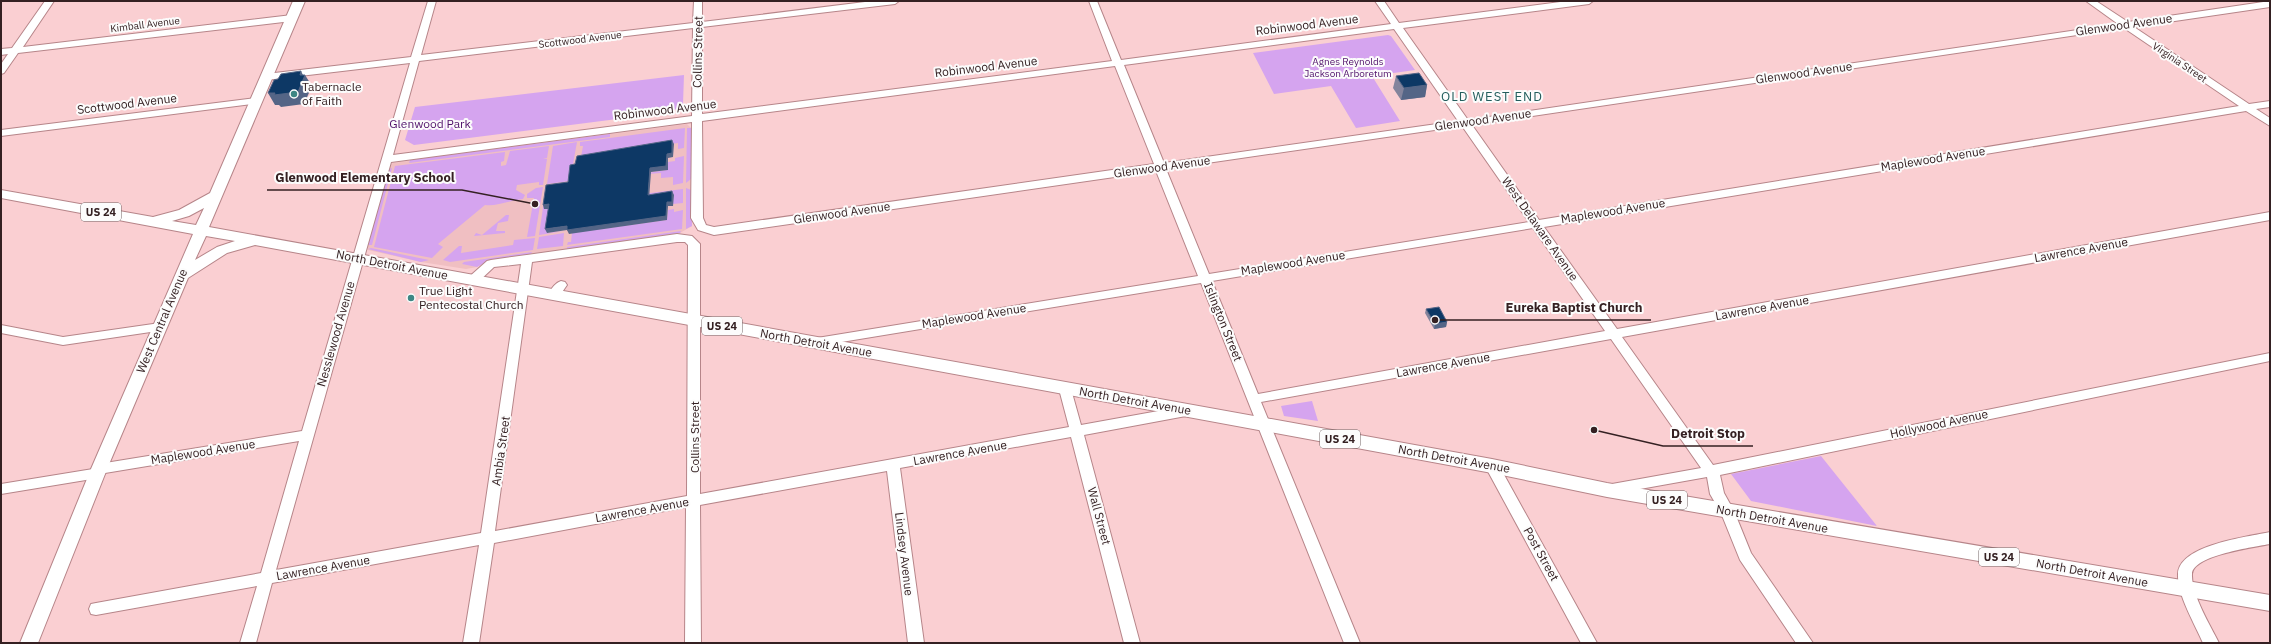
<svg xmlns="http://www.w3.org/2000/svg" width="2271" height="644" font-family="'IBM Plex Sans',sans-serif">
<rect width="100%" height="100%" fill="#facfd2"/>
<path fill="#f0bfc2" d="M687,124L691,128L692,226L680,233L488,261L477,267L466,269L421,262L368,250L367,245L390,165L393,163Z"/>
<path fill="#d5a4ef" d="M1388,35L1391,36L1415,70L1372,76L1400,121L1356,128L1331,86L1274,94L1253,53Z
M684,75L683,104L672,112L414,145L405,140L415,107Z
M685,128L684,148L678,149V143L581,157L583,146H580V142Z
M687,128H691V179L686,183Z
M610,134V137L409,163L410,160Z
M577,142L570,181L547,184L553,146Z
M549,146L547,158L543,159H547L543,185H539V182L517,185L516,190L525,195L523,199C512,200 495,207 485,205L438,244L443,247L432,258L374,247L395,166L505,152L504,161L501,162V166L506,165L510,151Z
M684,156L683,183L673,185V177L661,178V173L634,175L667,170L668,162L675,161V158Z
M392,168L372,245H367L389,169Z
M543,187L535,236L527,237L534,198H527V194L536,188Z
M546,187L551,209L547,233L565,231L539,235Z
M686,188L691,190L692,226L686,229Z
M683,189V203L673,204L634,195Z
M674,209V212L683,210L682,229L567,245L568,242H571L572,233L667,220L668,210Z
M506,215H509L508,221L498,223L496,231H505V233L474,236L476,233L482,235Z
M681,231L680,233L567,249V247Z
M564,233L563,246L537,249L539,237Z
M535,238L533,250L450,262L443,260L459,246H462L461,253L513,245L514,240Z
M371,248L429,260L421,262L368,249Z
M532,252L530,255L488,261L477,267L462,264L464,262Z
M1312,401L1318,421L1284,416L1281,406Z
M1821,456L1877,526L1751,501L1731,474Z"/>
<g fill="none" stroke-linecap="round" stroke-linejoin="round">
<g stroke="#b68589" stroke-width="2">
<path id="minor" d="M45,1H54L23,47L292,15L297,18L292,21L18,53L4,73L1,74V64L8,54L1,55V49L12,48Z
M428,1H436L421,55L693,23L694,1H702V22L873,1H899L895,4L702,27V114L1112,61L1089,1H1097L1121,60L1391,24L1375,1H1384L1399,23L1568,1H1593L1589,4L1403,28L1468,120L2118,24L2086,1H2096L2128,22L2270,1V7L2134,27L2249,104L2270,101V107L2256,109L2270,118V126L2246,111L1544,227L1617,329L2270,212V220L1622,337L1713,465L2270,353V361L1720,475L1724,493L1734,511L1751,553L1813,643H1796L1740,560L1721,513L1710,494L1707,477L1612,494L1607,493L1605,489L1607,485L1612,484L1701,468L1611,339L1261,402L1360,643H1344L1201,283L817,346L811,342L817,338L1198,276L1156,171L714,235L698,230L691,218L692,122L391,162L276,570L481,533L521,264L494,267L477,283L473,284L467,280L469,277L487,261L491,260L677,234L692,236L700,244V494L1069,427L1059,389L1061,386H1069L1071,389L1081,425L1186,406L1191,408L1192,411L1191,414L1186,416L1084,435L1140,643H1124L1071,437L900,468L924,643H908L887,471L700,505L701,643H685L686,507L494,543L479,643H463L479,545L272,583L256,643H240L257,586L96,615L91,614L89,609L91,604L96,603L261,573L299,441L105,473L103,477L98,478L1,494V484L93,469L94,465L99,464L302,431L410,63L266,80L261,77L266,74L411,57ZM693,28L692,116L393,155L419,61ZM2124,28L2239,106L1539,220L1472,125ZM1394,29L1458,121L1164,163L1124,65ZM1115,66L1154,164L714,227L706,225L703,218L702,121ZM1462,126L1529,222L1209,274L1166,169ZM1533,228L1605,331L1258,394L1212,281ZM677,242H685L688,245L687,496L495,531L532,262Z
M256,98L261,101L260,103L1,136V130Z
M561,281L565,282L567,285L558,298H550L548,295C551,289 555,283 561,281Z
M160,323L164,324L166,327L164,330L63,345L1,333V325L63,337Z
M1492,461L1497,462L1597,643H1581L1485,466L1487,462Z
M2270,532V544C2255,547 2193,555 2192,574C2191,594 2210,625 2219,643H2203C2195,624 2177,595 2178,574C2179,545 2247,537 2270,532Z"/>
</g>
<g stroke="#b68589" stroke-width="2">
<path id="major" d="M293,1H305L209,227L1492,459L1607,483L2270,595V611L1607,497L1492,473L255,245L227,253L188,278L107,469L38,643H20L91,469L193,234L1,198V190L153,217L179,210L210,193ZM204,208L196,225L172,221L189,216ZM206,236L235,241L217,247L195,260Z"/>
</g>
<use href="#minor" fill="#fff" fill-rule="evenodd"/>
<use href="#major" fill="#fff" fill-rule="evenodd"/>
</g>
<path fill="#84849c" d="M1396,76L1427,85L1425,97L1401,100L1393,88Z
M1426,309L1447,322L1446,327L1434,329L1425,313Z"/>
<path fill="#546586" d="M301,71L304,77L305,75L312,86L304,104L281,107L279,105H275L268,93H275L300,75Z
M1427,85L1425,97L1401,100L1404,88Z
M672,140L674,144L673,157L668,158V170L651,172L649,199L648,195L650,168L667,154Z
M672,191L674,195L673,206H668L667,220L569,234L567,230L547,233L545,229L567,226L667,202Z
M549,204L551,209H544L543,205Z
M1447,322L1446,327L1434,329L1435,324Z"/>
<path fill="#0d3865" stroke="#546586" d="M301,71L300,75H305L298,92L274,95L275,93H268L274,80L278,79L281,74Z
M1419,73L1427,85L1404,88L1396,76Z
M672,140V153L667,154L666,166L650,168L648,195L672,191V202H667L666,216L567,230V226L545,229L549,204L543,205L546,185L568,182L570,165L575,164L577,156Z
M1439,307L1447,322L1435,324L1426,309Z"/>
<g fill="#3e8684" stroke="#fcfcfc" stroke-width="1.5">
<circle cx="294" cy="94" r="4"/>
<circle cx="411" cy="298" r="4"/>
</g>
<g text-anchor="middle" stroke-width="4" stroke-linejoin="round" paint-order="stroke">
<g font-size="10" fill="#342022" stroke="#fcfcfc">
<text transform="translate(145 24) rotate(-7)" y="4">Kimball Avenue</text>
<text transform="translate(580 39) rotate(-7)" y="4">Scottwood Avenue</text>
<text transform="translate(2180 62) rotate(34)" y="4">Virginia Street</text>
</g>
<g font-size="10" fill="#50116a" stroke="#fcfcfc">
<text x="1348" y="65">Agnes Reynolds<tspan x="1348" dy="12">Jackson Arboretum</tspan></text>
</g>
<g fill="#fcfcfc" stroke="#706263" stroke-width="1">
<rect x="81" y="203" width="40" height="18" rx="3"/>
<rect x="702" y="317" width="40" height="18" rx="3"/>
<rect x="1320" y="430" width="40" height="18" rx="3"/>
<rect x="1647" y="491" width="40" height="18" rx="3"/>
<rect x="1979" y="548" width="40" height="18" rx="3"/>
</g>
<g font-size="11" font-weight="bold" fill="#342022">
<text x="101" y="216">US 24</text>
<text x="722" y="330">US 24</text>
<text x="1340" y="443">US 24</text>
<text x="1667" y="504">US 24</text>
<text x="1999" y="561">US 24</text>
</g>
<g font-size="12" fill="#342022" stroke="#fcfcfc">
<text transform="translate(1307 25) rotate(-7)" y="4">Robinwood Avenue</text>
<text transform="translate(2124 25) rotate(-8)" y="4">Glenwood Avenue</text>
<text transform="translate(698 52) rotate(-89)" y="4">Collins Street</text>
<text transform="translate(986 67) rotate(-7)" y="4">Robinwood Avenue</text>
<text transform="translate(1804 73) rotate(-8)" y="4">Glenwood Avenue</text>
<text transform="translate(127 104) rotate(-7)" y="4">Scottwood Avenue</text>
<text transform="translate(665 110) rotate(-7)" y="4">Robinwood Avenue</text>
<text transform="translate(1483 120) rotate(-8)" y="4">Glenwood Avenue</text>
<text transform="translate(1933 159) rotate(-9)" y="4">Maplewood Avenue</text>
<text transform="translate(1162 167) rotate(-8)" y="4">Glenwood Avenue</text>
<text transform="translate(1613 211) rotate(-9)" y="4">Maplewood Avenue</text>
<text transform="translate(842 213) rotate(-8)" y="4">Glenwood Avenue</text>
<text transform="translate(1540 229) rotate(55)" y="4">West Delaware Avenue</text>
<text transform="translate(2081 250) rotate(-10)" y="4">Lawrence Avenue</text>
<text transform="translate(1293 263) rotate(-9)" y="4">Maplewood Avenue</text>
<text transform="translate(392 265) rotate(11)" y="4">North Detroit Avenue</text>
<text transform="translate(1762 308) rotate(-10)" y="4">Lawrence Avenue</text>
<text transform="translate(974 316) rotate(-9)" y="4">Maplewood Avenue</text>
<text transform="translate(162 321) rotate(-67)" y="4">West Central Avenue</text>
<text transform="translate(1223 322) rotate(68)" y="4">Islington Street</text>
<text transform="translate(336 334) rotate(-74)" y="4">Nesslewood Avenue</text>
<text transform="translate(816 343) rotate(10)" y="4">North Detroit Avenue</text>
<text transform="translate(1443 365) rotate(-10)" y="4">Lawrence Avenue</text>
<text transform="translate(1135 401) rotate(10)" y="4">North Detroit Avenue</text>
<text transform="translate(1939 424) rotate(-12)" y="4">Hollywood Avenue</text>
<text transform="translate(695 437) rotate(-90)" y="4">Collins Street</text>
<text transform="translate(501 451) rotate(-82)" y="4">Ambia Street</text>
<text transform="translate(203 452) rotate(-9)" y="4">Maplewood Avenue</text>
<text transform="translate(960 453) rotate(-10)" y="4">Lawrence Avenue</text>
<text transform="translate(1454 459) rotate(10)" y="4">North Detroit Avenue</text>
<text transform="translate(642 510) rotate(-10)" y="4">Lawrence Avenue</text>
<text transform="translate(1099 516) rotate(75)" y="4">Wall Street</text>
<text transform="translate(1772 519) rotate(10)" y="4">North Detroit Avenue</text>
<text transform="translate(904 554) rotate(83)" y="4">Lindsey Avenue</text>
<text transform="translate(1541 554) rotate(61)" y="4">Post Street</text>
<text transform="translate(323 568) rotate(-10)" y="4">Lawrence Avenue</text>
<text transform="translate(2092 573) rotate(10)" y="4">North Detroit Avenue</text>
</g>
<g font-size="12" fill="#342022" stroke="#fcfcfc" text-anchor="start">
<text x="302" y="91">Tabernacle<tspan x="302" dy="14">of Faith</tspan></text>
<text x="419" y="295">True Light<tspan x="419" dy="14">Pentecostal Church</tspan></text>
</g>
<g font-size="12" fill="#50116a" stroke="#fcfcfc">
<text x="430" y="128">Glenwood Park</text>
</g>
<g font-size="13" letter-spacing="1" fill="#235e5d" stroke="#fcfcfc">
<text x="1492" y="101">OLD WEST END</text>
</g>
</g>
<path fill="none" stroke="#342022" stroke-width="1.5" d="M535 204L462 190H267M1435 320L1498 320H1651M1594 430L1663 446H1753"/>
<g fill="#342022" stroke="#fcfcfc" stroke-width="1.5">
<circle cx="535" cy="204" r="4"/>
<circle cx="1435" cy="320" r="4"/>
<circle cx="1594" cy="430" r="4"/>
</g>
<g font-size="13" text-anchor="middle" font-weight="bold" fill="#342022" stroke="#fcfcfc" stroke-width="4" stroke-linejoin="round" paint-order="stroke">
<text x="365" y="182">Glenwood Elementary School</text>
<text x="1574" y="312">Eureka Baptist Church</text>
<text x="1708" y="438">Detroit Stop</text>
</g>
<rect width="2271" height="644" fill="none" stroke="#342022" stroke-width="4"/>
</svg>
